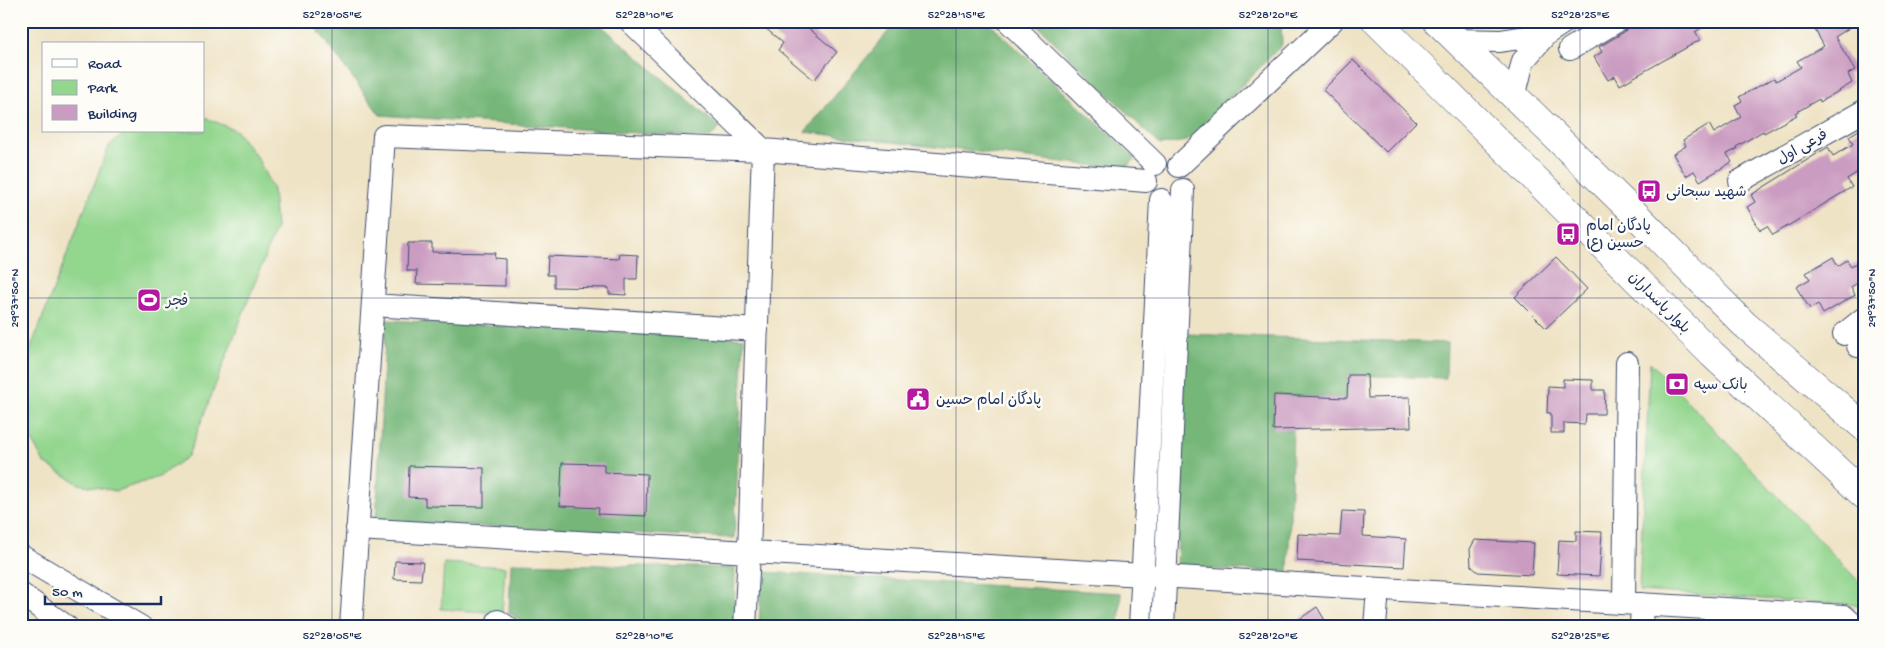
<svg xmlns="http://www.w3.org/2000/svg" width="1885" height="648" font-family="'Gochi Hand','Playpen Sans Arabic',sans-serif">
<rect width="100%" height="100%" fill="#fdfcf7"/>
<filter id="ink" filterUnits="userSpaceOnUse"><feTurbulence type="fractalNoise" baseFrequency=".02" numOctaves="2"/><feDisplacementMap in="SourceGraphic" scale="10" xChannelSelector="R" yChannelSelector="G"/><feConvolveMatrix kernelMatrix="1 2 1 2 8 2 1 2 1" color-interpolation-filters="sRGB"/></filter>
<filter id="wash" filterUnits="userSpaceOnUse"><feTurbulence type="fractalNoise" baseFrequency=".0096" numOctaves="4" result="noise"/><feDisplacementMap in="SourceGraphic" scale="20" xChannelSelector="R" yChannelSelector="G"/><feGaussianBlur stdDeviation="1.12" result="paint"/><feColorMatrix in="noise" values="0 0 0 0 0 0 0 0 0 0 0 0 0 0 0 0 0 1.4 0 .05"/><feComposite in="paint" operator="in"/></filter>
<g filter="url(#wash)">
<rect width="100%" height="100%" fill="#efe3c5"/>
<path fill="#93d68e" stroke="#578276" d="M204,117L235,130L257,157L273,190L276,228L188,456L159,477L116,491L79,484L44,463L24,426L21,410V373L109,146L128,131H204Z
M1650,362L1864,587V610L1858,605L1639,591Z
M444,563L505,567L502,613L441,609Z"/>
<path fill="#76b779" stroke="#48736c" d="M311,21H596L720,128L709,138L380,115Z
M897,21H987L1136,159L1123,169L805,132Z
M1033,21H1281L1282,45L1187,141L1160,145Z
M386,320L744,338L734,538L376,521Z
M1185,334L1447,343L1446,378L1348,375L1347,398L1274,395L1273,429L1293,430L1288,572L1177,568Z
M511,563L735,568L734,627H531L509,613Z
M762,572L1121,593L1119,627H759Z"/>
<g id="blocks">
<path fill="#cb9cc1" d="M757,21H800L837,52L814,80L778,50L783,43Z
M1637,21H1712L1695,32L1700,40L1620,85L1615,76L1608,80L1594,57L1602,52L1599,47L1624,32L1629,26Z
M1810,21H1860L1835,37L1855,70L1848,74L1852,83L1820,102L1819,99L1795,113L1797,115L1764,133L1763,131L1736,147L1737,149L1727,154L1732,162L1700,181L1694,171L1686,176L1673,154L1686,146L1683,140L1709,124L1714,133L1741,117L1735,105L1742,101L1739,97L1774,78L1776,81L1801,67L1797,61L1824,46Z
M1353,60L1416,122L1386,152L1323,90Z
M1864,127V168L1847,179L1852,187L1773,235L1767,226L1760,230L1747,207L1755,202L1751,195L1828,147L1833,156L1853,144L1849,136Z
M408,243H432V252L495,253L494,258L505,259V286L416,284L417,271H407Z
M620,254L638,255L637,279H626V295L609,294V288L554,287V275H547L548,256L619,259Z
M1556,257L1587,289L1546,328L1515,297Z
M1833,257L1838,266L1847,260L1851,266L1864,258V279L1851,287L1855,295L1823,314L1818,304L1810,309L1796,287L1810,279L1806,273Z
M1348,375H1367L1368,398L1410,397L1411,427L1273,430L1274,395L1347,398Z
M1563,379L1593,380V390H1605L1604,414H1586L1585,424L1564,423V433H1551V413H1547L1548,386L1563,387Z
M562,463L604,464V472L647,474L646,516L598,514L599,508L560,506Z
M409,466L484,468V507L425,506V498L408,497Z
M1342,511L1364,512L1363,536L1406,539L1404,567L1297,561L1298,534L1340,536Z
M1576,531L1602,532L1599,576L1557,574L1559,540L1576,541Z
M1475,540L1534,543L1532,575L1478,572L1471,566L1470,549Z
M395,561L423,562L421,580L394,579Z
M1317,607L1329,627H1288Z"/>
</g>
</g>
<g filter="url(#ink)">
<use href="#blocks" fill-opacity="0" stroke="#3b4a6d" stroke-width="1"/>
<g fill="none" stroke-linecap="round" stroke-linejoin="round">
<g stroke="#3b4a6d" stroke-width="24">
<path id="minor" d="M630,21L763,150L749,553L745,627
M1008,21L1155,164
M1456,40L1500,41L1546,34
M1570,49L1617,21
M1514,98L1523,61L1546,34L1566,21
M1179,166L1332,21
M1740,181L1864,111
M373,305L757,330
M1844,334L1864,318
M1858,346L1864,341
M357,529L1844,616L1856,627
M21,556L141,627
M21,594L67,627
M1624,603L1627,363
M498,621L507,627
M351,627L384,136L763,150L1146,181
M1140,627L1161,200
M1163,627L1183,190
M1375,627L1378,589
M1641,627L1642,604"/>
</g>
<g stroke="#3b4a6d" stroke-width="29">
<path id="major" d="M1376,21L1712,354L1864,495
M1437,21L1632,211L1744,324L1864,427"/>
</g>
<use href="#minor" stroke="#fff" stroke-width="22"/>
<use href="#major" stroke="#fff" stroke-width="28"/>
</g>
</g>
<path fill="none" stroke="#1b2f5e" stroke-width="1" stroke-opacity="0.45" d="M332,21V627M644,21V627M956,21V627M1268,21V627M1580,21V627M21,298H1864"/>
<defs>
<g id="bus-square" transform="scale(1.25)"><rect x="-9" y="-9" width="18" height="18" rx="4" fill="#b5179e" stroke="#fdfcf7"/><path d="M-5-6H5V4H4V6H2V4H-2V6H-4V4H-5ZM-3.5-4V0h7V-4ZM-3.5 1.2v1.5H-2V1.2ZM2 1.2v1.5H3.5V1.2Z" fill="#fff"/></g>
<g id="stadium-square" transform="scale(1.25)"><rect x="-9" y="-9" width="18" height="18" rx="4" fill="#b5179e" stroke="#fdfcf7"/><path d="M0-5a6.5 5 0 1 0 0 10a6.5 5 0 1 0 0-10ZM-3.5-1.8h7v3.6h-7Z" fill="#fff"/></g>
<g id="bank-square" transform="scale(1.25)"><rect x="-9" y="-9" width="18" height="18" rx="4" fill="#b5179e" stroke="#fdfcf7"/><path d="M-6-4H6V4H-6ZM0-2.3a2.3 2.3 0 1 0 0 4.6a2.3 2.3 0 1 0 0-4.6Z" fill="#fff"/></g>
<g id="civic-square" transform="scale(1.25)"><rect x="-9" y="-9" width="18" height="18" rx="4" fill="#b5179e" stroke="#fdfcf7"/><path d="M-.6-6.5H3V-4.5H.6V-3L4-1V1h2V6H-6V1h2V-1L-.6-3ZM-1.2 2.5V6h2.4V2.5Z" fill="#fff"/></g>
</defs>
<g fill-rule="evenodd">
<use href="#bus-square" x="1649" y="191"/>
<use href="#bus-square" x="1568" y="234"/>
<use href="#stadium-square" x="149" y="300"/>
<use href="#bank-square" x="1677" y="384"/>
<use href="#civic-square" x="918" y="399"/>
</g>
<g text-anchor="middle" stroke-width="5" stroke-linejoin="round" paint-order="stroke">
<g font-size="15" fill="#1b2f5e" stroke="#fdfcf7">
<text transform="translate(1802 146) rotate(-30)" y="5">فرعی اول</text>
<text transform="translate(1660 302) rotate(45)" y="5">بلوار پاسداران</text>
</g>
<g font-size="15" fill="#1b2f5e" stroke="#fdfcf7" text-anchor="start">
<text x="1666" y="196">شهید سبحانی</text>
<text x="1586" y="230">پادگان امام<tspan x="1586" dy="17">حسین (ع)</tspan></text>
<text x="166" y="305">فجر</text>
<text x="1694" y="389">بانک سپه</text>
<text x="936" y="404">پادگان امام حسین</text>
</g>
</g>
<rect width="1885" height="648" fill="none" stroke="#fdfcf7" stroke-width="55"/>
<rect x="42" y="42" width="162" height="90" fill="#fdfcf7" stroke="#a3aaba"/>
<rect x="52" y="59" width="25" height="8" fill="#ffffff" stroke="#a3aaba"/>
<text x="88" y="68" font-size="15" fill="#1b2f5e">Road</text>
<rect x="52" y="80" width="25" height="15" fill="#93d68e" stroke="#a3aaba"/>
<text x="88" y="92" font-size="15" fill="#1b2f5e">Park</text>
<rect x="52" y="105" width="25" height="15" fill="#cb9cc1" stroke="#a3aaba"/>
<text x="88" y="118" font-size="15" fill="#1b2f5e">Building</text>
<path d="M45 596v8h116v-8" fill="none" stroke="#1b2f5e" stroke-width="2.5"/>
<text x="52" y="596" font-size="15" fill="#1b2f5e" stroke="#fdfcf7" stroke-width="4" paint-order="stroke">50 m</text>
<rect x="28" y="28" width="1830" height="592" fill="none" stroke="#1b2f5e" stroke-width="2"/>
<g font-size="12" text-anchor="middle" fill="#1b2f5e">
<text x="332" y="18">52°28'05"E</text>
<text x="644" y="18">52°28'10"E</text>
<text x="956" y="18">52°28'15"E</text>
<text x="1268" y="18">52°28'20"E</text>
<text x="1580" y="18">52°28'25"E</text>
<text transform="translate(14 298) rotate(-90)" y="4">29°37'50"N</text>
<text transform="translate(1871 298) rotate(-90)" y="4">29°37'50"N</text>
<text x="332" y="639">52°28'05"E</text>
<text x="644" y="639">52°28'10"E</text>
<text x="956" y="639">52°28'15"E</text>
<text x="1268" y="639">52°28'20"E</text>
<text x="1580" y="639">52°28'25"E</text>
</g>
</svg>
